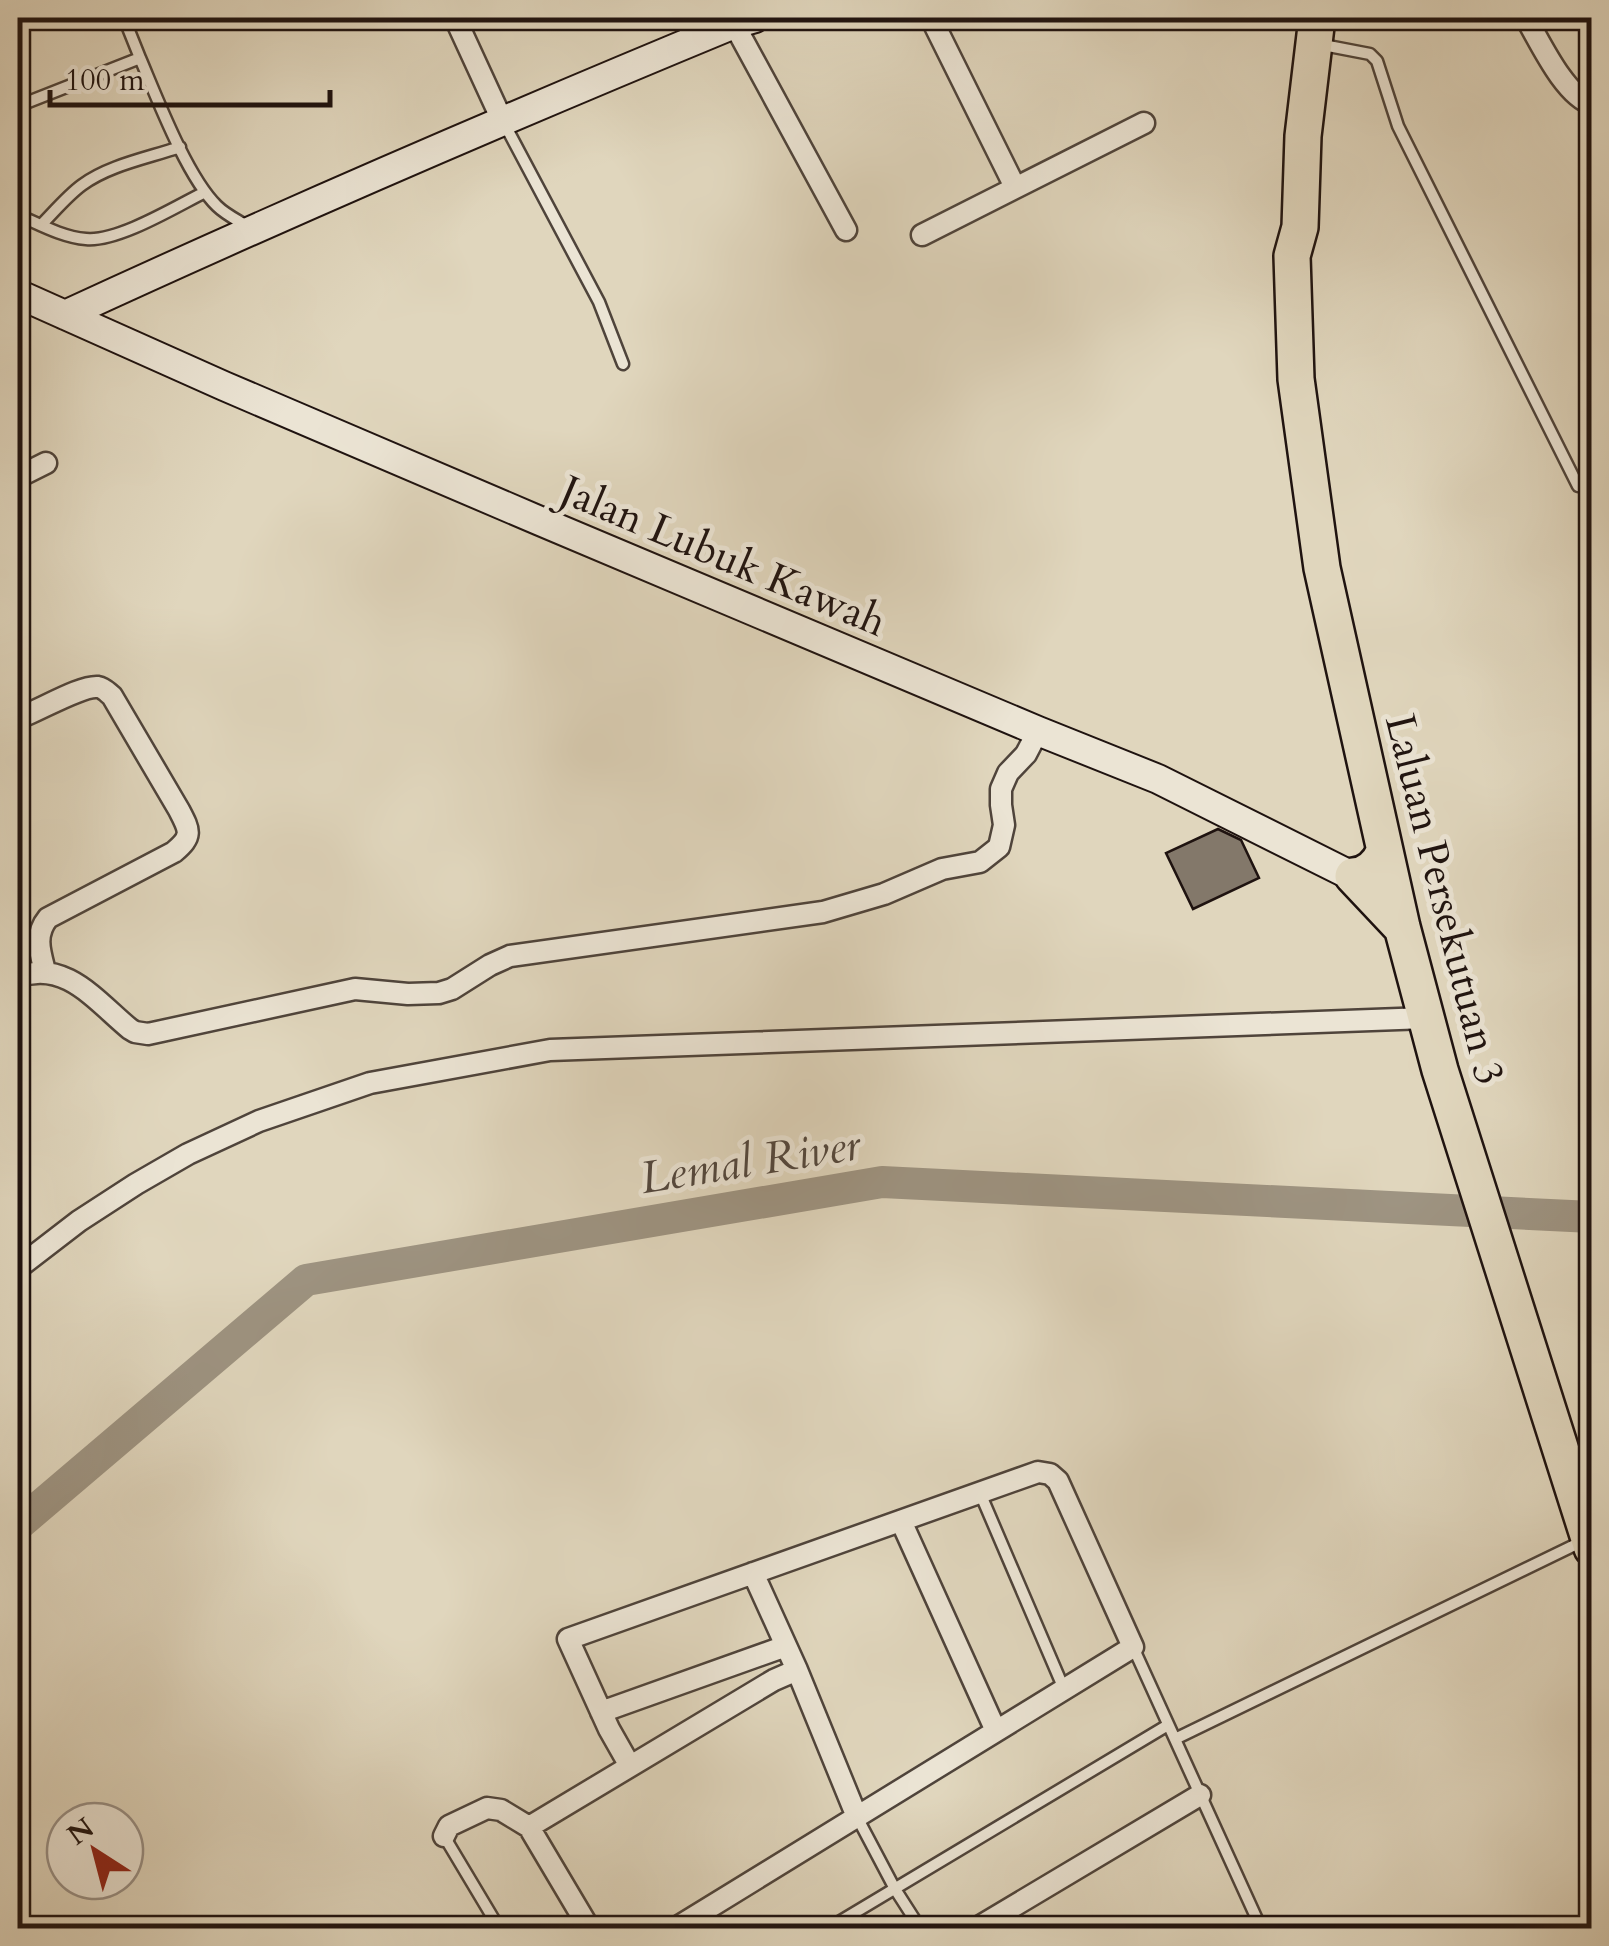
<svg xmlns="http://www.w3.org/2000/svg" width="1609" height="1946" font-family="Cardo,serif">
<rect width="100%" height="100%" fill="#e0d6bd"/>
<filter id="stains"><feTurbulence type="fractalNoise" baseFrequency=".002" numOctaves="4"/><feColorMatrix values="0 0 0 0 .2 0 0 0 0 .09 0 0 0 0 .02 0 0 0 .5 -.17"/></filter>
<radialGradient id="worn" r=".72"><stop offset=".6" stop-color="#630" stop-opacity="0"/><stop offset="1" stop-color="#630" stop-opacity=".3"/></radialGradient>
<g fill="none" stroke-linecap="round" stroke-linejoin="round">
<path stroke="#9e9482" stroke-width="32" d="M18,1525L306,1280L882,1182L1592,1217"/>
</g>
<path fill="#83786a" stroke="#1f1310" stroke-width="2.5" d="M1218,829L1241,840L1259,878L1193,909L1166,853Z"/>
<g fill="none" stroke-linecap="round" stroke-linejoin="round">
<g stroke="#4f443b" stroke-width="15">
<path id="lane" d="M124,18L140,58
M1318,44L1370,54L1377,61L1398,126L1578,486
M18,106L140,58C157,98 187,177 217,206C226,215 239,221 250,228
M504,123L599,302L623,364
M18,215C39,224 62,237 86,239C118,242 175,207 205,192
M41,225C54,212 67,196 82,185C109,165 148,158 180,147
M980,1493L1064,1689
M1133,1647L1261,1928
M1175,1739L1583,1541
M857,1817L895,1889L920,1928
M444,1836L499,1928
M829,1928L1168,1725"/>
</g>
<g stroke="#4f443b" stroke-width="25">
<path id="street" d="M455,18L502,120
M931,18L1015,187
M1527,20C1541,44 1565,96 1592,104
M734,24L846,230
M922,235L1144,123
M18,477L46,463
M18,718C37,712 81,685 98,687C104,688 107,692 112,696L179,810C190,831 193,836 174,852L48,918C34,935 40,952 45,971
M18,977C65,959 96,1001 130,1029L135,1032L148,1034L355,989L408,994L439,993L452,989L490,965L510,956L823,912L884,894L942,869L980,862L999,847L1004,825L1001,805V789L1008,773L1026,754L1038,731
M18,1268L79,1221L136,1184L188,1154L259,1121L370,1083L550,1050L1426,1018
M901,1521L996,1731
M753,1573L797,1670L857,1817
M601,1712L786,1646
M630,1766L609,1729L568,1639L1038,1472L1050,1474L1058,1481L1133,1647L676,1928
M529,1827L774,1680L797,1670
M444,1836L449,1826L487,1808L501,1810L529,1827L589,1928
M977,1928L1200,1795"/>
</g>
<g stroke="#1f1310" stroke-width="32">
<path id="secondary" d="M18,294L224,386L540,521L1038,731L1158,779L1372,886
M65,315C286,213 509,117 734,24L755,18"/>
</g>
<g stroke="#1f1310" stroke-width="40">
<path id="highway" d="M1317,18L1303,136L1300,227L1292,256L1296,379L1322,568L1402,927L1440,1070L1592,1548
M1384,852C1378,865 1368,875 1353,876L1401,927"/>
</g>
<use href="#lane" stroke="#ebe4d4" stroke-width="10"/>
<use href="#street" stroke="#ebe4d4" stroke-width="20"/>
<use href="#secondary" stroke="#ebe4d4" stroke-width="28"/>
<use href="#highway" stroke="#e0d6bd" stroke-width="35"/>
</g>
<g text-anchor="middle" stroke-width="10" stroke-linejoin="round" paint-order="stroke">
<g font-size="42" fill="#1f1310" stroke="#ebe4d4">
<text transform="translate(724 555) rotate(23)" y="15">Jalan Lubuk Kawah</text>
<text transform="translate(1446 899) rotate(76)" y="15">Laluan Persekutuan 3</text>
</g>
<g font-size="45" font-style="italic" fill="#52473e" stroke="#ebe4d4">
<text transform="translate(750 1160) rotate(-9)" y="16">Lemal River</text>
</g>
</g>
<rect width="1609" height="1946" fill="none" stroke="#e0d6bd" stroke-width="60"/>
<rect x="20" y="20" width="1569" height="1906" fill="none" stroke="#1f1310" stroke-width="5"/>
<rect x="30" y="30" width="1549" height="1886" fill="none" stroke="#1f1310" stroke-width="2.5"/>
<g transform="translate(95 1851) rotate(324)"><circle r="48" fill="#ebe4d4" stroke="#999086" stroke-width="2.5"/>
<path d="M0-8L18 38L0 25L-18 38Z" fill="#8f2418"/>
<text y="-15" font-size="28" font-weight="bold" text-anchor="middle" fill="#1f1310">N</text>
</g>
<path d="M50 90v15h280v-15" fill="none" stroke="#1f1310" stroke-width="5"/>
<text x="65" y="90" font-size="30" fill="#1f1310" stroke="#ebe4d4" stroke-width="8" paint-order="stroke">100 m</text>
<rect width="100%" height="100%" filter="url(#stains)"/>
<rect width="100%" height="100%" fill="url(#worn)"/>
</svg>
